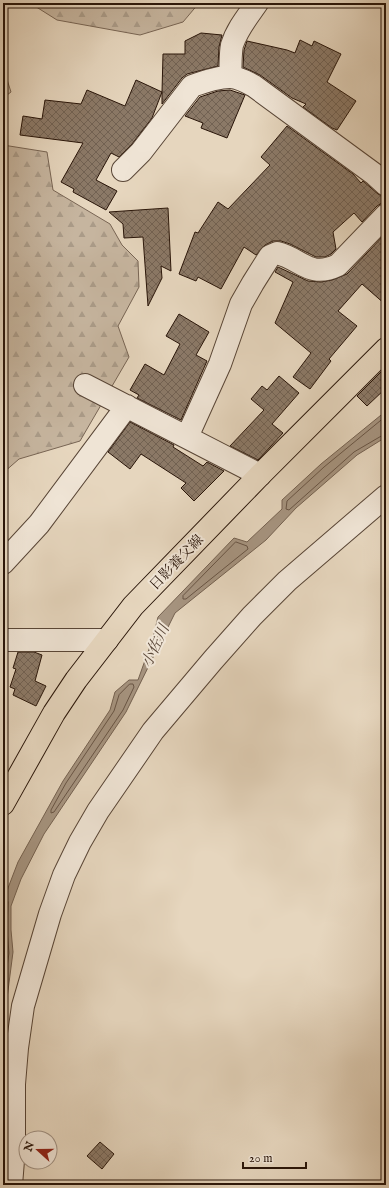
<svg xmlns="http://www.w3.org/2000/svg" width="389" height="1188" font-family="'IM FELL English','Noto Serif JP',serif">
<defs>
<pattern id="forest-firs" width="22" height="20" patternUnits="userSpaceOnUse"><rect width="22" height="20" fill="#c6b59f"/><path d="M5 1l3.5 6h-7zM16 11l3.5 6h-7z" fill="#aa9b88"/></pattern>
<pattern id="building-cross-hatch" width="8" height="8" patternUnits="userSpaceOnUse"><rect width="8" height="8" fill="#8b7967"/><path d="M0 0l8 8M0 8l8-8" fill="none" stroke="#726253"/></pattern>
</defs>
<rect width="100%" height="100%" fill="#e6d6be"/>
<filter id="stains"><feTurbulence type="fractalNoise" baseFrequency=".005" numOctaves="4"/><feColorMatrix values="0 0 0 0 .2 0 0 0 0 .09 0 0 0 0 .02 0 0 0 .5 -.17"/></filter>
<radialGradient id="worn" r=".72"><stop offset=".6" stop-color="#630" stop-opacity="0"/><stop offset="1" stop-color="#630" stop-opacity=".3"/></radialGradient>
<path fill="url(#forest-firs)" stroke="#786554" d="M30,3H199L183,22L140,35L57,20Z
M3,67L11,92L3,98Z
M3,145L47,152L53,190L110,224L122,245L138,261L139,287L118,326L129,357L80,441L19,459L3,473Z"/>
<path fill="#a69480" stroke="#746150" d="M386,411V437L357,455L296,508L266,540L175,613L126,712L44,834L21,879L11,906V930L13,952L3,1029V901L18,862L63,781L110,710L115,692L129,680H138L153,638L158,617L234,538L247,542L282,509V500L321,464Z"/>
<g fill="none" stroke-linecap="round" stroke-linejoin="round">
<path stroke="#685444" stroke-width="1" d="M386,416L324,467L287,501L286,509L289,510L354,452L383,435L386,434
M236,542L247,546L248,549L186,599H183V596Z
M130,684H133L134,687L123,710L54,812L51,813V810L66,783L114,711L119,695Z
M3,900H7L8,902L7,930L9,953L3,995"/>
</g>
<path fill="url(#building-cross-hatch)" stroke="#291509" d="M201,33L222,35L219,47L218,66L187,74L182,78L162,104V92L152,118L132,144L119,157L111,153L96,180L117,191L106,210L73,192L74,189L61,182L83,143L20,135L23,116L42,119L45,100L81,104L87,90L125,106L136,80L162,92L163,54H185V41Z
M300,40L312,46L314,41L341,54L327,82L356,101L337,130L332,128L303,107L306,104L292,98L260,75L243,67L244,50L247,41L287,50L295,53Z
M230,90L245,95L227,138L201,128L203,123L185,116L200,97L218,91Z
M287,126L353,174L361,183L363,181L378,194L386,197V203H382L377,206L362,222L354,213L333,232L336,249L331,254L325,257H316L290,244L281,241H273L265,245L256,255L244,247L221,289L198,277L196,281L179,274L195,232L198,233L218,202L228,209L270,165L261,157Z
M168,208L171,271L161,266L162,278L148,306L143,237L124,238L123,224L109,212Z
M386,233V305L362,284L338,311L357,326L329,359L331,361L310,389L293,377L311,353L275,323L293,282L275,272L278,267L308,281L321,282L332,280L347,274Z
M179,314L209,332L196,355L207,361L181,420L137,398L139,395L130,390L145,364L164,375L180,344L166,336Z
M386,367V388L367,406L357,396Z
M279,376L299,393L272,424L283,433L258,460L230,446L264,410L251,399L262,386L267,390Z
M130,422L174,445L173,447L203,466L207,462L224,471L194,501L181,488L186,483L141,454L130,469L108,452Z
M18,652H34L42,655L35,681L46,686L36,706L13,695L15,689L10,687L16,669L13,668Z
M100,1142L114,1154L102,1169L87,1156Z"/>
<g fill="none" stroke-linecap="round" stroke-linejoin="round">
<g stroke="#584536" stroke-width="24">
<path id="minor" d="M230,77C231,66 230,55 232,45C237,29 248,16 257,3
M123,170L141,152L192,86C203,82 217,77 230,77C238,77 247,82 254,86L374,174L386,185
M85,385L260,475
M187,437L220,364L241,304L253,283L270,256L277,253C302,259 309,279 338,265L386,215
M3,563L39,524L127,406
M3,640H107
M11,1185L14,1148V1084L17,1048L23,1006L50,914L64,875L80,842L98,811L153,731L213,660L252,616L287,581L386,496"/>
</g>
<g stroke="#291509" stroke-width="24">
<path id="major" d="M3,804L54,713L76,680L133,606L260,475L386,349"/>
</g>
<use href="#minor" stroke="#efe4d5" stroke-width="22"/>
<use href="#major" stroke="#e6d6be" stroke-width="22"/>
</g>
<g text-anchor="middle" stroke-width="4" stroke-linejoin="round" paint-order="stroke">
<g font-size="14" fill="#291509" stroke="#efe4d5">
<text transform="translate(176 562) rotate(-46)" y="5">日影養父線</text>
</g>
<g font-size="15" font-style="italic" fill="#5b4839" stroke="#efe4d5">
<text transform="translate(155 646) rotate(-65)" y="5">小佐川</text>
</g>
</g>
<rect width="389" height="1188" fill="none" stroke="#e6d6be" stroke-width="16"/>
<rect x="4" y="4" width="381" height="1180" fill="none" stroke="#291509" stroke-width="2"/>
<rect x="8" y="8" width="373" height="1172" fill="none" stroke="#291509"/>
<g transform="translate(38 1150) rotate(291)"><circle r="19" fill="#efe4d5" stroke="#a09183"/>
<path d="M0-3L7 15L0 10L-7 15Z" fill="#8f2418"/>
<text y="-6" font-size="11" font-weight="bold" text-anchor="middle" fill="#291509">N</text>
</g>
<path d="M243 1162v6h63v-6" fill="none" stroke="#291509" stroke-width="2"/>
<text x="249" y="1162" font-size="12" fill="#291509" stroke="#efe4d5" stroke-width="3" paint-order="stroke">20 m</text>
<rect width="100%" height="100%" filter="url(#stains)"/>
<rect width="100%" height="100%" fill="url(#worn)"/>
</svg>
